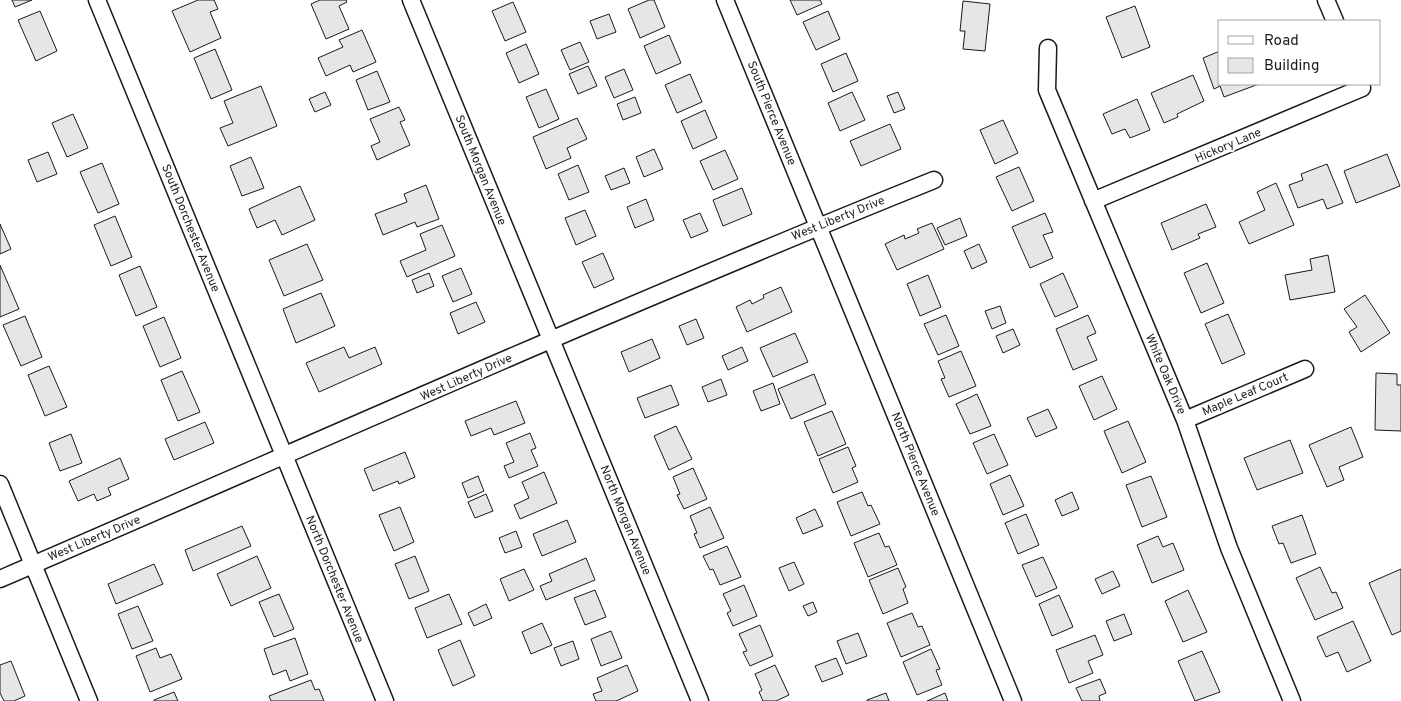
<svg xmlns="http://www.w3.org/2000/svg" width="1401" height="701" font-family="Overpass,sans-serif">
<rect width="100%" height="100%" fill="#fff"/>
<path fill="#e6e6e6" stroke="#1a1a1a" d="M12,0H32L15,7Z
M198,0H214L218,9L210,12L221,38L190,52L172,11Z
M320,0H346L347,2L339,6L349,29L326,39L311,4Z
M649,0H654L665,27L640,38L628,9Z
M790,0H820L822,4L797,15Z
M963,1L990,4L985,51L963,49L965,31H960Z
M513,2L526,32L505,41L492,11Z
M1135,6L1150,47L1122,58L1106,17Z
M40,11L57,51L36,61L18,20Z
M828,11L840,39L816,50L803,22Z
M609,14L616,32L597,39L590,21Z
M362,30L376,62L353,72L350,65L326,76L318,58L343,47L339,40Z
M669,35L681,63L656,74L644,46Z
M580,42L589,62L570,70L561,50Z
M526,44L539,74L519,83L506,53Z
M215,49L232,90L211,99L194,58Z
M1220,51V84H1259L1224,97L1220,86L1214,89L1203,58Z
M846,53L858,81L833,92L821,64Z
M588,66L597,86L578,94L569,74Z
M624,69L633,90L614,98L605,77Z
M377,71L390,102L368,110L356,80Z
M690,74L702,102L677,113L665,85Z
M1193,75L1204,101L1177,114L1178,117L1164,123L1151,93Z
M261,86L277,126L228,146L220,128L233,123L224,101Z
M546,89L559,119L539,128L526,97Z
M325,92L331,105L315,112L309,99Z
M852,92L865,120L840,131L828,103Z
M898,92L905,109L894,113L887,96Z
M635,97L641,113L623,120L617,104Z
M1137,99L1150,130L1130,138L1125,129L1112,134L1103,114Z
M399,107L405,120L400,122L410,145L377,160L371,146L380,142L370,119Z
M705,110L717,138L693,149L681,121Z
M73,114L88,148L67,157L52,123Z
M577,118L587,139L567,148L571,158L546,169L533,137Z
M1003,120L1018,153L995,164L980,130Z
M890,124L901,149L861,166L850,141Z
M654,149L663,169L644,177L636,157Z
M725,150L738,179L713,190L700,161Z
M48,152L57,174L37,182L28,160Z
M1387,154L1400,186L1356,203L1344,171Z
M251,157L264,188L242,196L230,166Z
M102,163L119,204L98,213L80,172Z
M1327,164L1343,203L1327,209L1323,199L1298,208L1289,185L1303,180L1301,174Z
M578,165L589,192L569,200L558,174Z
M1019,167L1034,201L1012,211L996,177Z
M624,168L630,183L611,190L605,176Z
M1276,183L1294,225L1249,244L1239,222L1265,210L1257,192Z
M426,185L439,219L417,227L415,222L383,235L375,214L407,202L404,194Z
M300,186L315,220L282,235L275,220L257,228L249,209Z
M742,188L752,214L723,226L713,200Z
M646,199L654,220L635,228L627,207Z
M1206,204L1216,227L1198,234L1200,238L1172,250L1161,223Z
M585,210L596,236L576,245L565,218Z
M700,213L708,231L691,238L683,220Z
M1045,213L1053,232L1043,235L1053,258L1030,268L1012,227Z
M115,216L132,257L111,266L94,225Z
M960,218L967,236L945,245L937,228Z
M932,223L944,249L897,270L885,244L904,235L905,239L919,233L917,229Z
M0,224L11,249L0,254Z
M442,225L455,256L407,277L400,261L426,250L420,234Z
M307,244L323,280L284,296L269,260Z
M979,244L987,262L972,269L964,251Z
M603,253L614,279L594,288L582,262Z
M1328,255L1335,292L1290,300L1285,275L1312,270L1310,259Z
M1207,263L1224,303L1201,313L1184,273Z
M0,265L19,309L0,317Z
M140,266L157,307L136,316L119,275Z
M461,268L472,294L453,302L442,276Z
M429,273L434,286L417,293L412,280Z
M1063,273L1078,307L1055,317L1040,284Z
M928,275L941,307L920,316L907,284Z
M781,287L792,312L747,332L736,307L750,300L752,304L764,298L763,295Z
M321,293L335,326L296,343L283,309Z
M1365,295L1390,333L1361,352L1349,332L1357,327L1344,309Z
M476,302L485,322L458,334L450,313Z
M1000,306L1006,323L992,329L985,311Z
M1228,314L1245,354L1222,364L1205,324Z
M946,315L959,346L938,355L924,324Z
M1088,315L1096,333L1087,337L1097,360L1073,370L1056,329Z
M25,316L42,357L21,366L3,325Z
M164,317L181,358L160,367L143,326Z
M696,319L704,338L687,345L679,326Z
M1013,329L1020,345L1003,353L996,336Z
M795,333L808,362L773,377L760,348Z
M652,339L660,358L629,372L621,352Z
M344,347L349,358L375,347L382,364L319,392L306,363Z
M742,347L748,361L728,370L722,356Z
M961,351L976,386L949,397L941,379L945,378L938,361Z
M49,366L67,407L45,416L28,375Z
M182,371L200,412L178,421L161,380Z
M1376,373L1397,374V385H1401V431L1375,430Z
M814,374L826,404L791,419L778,389Z
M1102,376L1117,409L1094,420L1079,386Z
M721,379L727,395L708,402L702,387Z
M773,383L780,404L761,411L753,391Z
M671,385L679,405L645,418L637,398Z
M977,394L991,426L970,434L956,404Z
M516,401L525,423L494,435L491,428L471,436L465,421Z
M1048,409L1057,428L1036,437L1027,418Z
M832,411L846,444L818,456L804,422Z
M1128,421L1146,462L1122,473L1104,431Z
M205,422L214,443L174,460L165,439Z
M676,426L692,459L669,470L654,436Z
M1351,427L1363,457L1339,467L1344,480L1327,487L1309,445Z
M530,433L536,448L531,450L538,466L509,478L504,466L514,462L506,443Z
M71,434L82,463L60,471L49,443Z
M994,434L1008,465L987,474L973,443Z
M1290,440L1303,473L1257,490L1244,458Z
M848,447L856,466L852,468L858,482L833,493L819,459Z
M405,452L415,477L399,484L398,481L373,491L364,469Z
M120,458L129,479L108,488L111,495L97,501L94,494L78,501L69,481Z
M693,468L707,499L684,509L677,495L680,494L673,477Z
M544,472L557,503L520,519L514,505L529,498L522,482Z
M1010,475L1024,506L1003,515L990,484Z
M478,476L484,491L468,498L462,483Z
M1151,476L1167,517L1142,527L1126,485Z
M862,492L868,506L871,505L880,524L851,536L837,502Z
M1072,492L1079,509L1062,516L1055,500Z
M486,494L493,511L475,518L468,502Z
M400,507L414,542L394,551L379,515Z
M710,507L724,538L700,548L694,534L697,533L690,516Z
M815,509L823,526L803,534L796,518Z
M1026,514L1039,545L1018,554L1005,523Z
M1302,515L1316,554L1291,563L1283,543L1279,544L1272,526Z
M567,520L576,542L542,556L533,534Z
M242,526L251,546L193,571L185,550Z
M516,531L522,547L505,553L499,538Z
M879,533L885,547L889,546L897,565L868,577L854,543Z
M1158,536L1163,547L1173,543L1184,570L1152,583L1137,545Z
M727,546L741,577L720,585L713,569L710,570L703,556Z
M257,556L271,588L231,606L217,574Z
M415,556L429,591L409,599L395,564Z
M1043,557L1057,588L1036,597L1022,565Z
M586,558L595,580L546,600L540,586L552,581L549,574Z
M794,562L804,584L789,591L779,568Z
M154,564L163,584L116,604L108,584Z
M1320,567L1332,593L1336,592L1343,608L1315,620L1296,578Z
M898,568L906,587L903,589L908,603L883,614L869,580Z
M524,569L534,590L509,601L500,579Z
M1401,569V631L1392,635L1369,583Z
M1113,571L1120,586L1102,594L1095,579Z
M744,585L757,616L733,626L727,613L731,611L723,594Z
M595,590L606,617L585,625L574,598Z
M1188,590L1207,632L1183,642L1165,601Z
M279,594L294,629L274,637L259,602Z
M449,594L462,624L427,638L415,608Z
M1059,595L1073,627L1052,636L1039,604Z
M813,602L817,612L808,616L803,606Z
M486,604L492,618L474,626L468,613Z
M138,606L153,641L132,649L118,614Z
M912,613L918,627L922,626L930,645L901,657L887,623Z
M1124,614L1132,634L1114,641L1106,621Z
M1353,621L1371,661L1347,672L1338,652L1326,657L1317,637Z
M542,623L552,645L531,654L522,632Z
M760,625L773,656L750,666L743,652L747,651L739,634Z
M611,631L622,658L601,666L591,639Z
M858,633L867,656L846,664L837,641Z
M1095,635L1103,655L1088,661L1093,673L1069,683L1056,650Z
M295,638L308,674L290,681L286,670L273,675L264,649Z
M460,640L475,676L453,686L438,650Z
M573,641L579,659L561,666L554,648Z
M156,648L160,658L171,654L182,679L150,692L136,656Z
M931,649L940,669L936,670L942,685L917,695L903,662Z
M1202,651L1220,692L1195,701L1178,661Z
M836,658L843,674L822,682L815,666Z
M11,661L25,696L14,701H4L0,693V665Z
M627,665L638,691L616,701H596L593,694L602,691L597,678Z
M775,665L789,695L776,701H763L759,692L762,690L755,674Z
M1100,679L1106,693L1099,696L1100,701H1082L1076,688Z
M311,680L315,690L319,689L324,701H271L269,696Z
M174,692L178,701H154V700Z
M886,693L889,701H867V700Z
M945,693L948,701H927Z"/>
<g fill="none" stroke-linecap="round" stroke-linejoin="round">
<g stroke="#1a1a1a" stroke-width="19">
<path id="minor" d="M97,0L385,701
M411,0L700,701
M725,0L1013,701
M1326,0L1335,21
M1048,48L1047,90L1185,420L1229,548L1292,701
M1093,201L1362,88L1360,84
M1185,420L1305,369
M0,484L89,701
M0,579C311,445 620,306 934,180"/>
</g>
<use href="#minor" stroke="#fff" stroke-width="16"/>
</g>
<g text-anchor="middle" stroke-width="4" stroke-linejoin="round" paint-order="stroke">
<g font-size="12" fill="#1a1a1a" stroke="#fff">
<text transform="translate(772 113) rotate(68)" y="4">South Pierce Avenue</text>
<text transform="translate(1228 145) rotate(-23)" y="4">Hickory Lane</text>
<text transform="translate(481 170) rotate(68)" y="4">South Morgan Avenue</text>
<text transform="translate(838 218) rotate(-22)" y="4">West Liberty Drive</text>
<text transform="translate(191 228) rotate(68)" y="4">South Dorchester Avenue</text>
<text transform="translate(1166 374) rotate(67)" y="4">White Oak Drive</text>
<text transform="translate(466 377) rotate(-24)" y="4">West Liberty Drive</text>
<text transform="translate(1245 394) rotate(-23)" y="4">Maple Leaf Court</text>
<text transform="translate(916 464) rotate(68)" y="4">North Pierce Avenue</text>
<text transform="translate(626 520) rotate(68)" y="4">North Morgan Avenue</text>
<text transform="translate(94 538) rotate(-23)" y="4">West Liberty Drive</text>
<text transform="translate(335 579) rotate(68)" y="4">North Dorchester Avenue</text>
</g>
</g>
<rect x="1218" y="20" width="162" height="65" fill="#ffffff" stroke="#a3a3a3"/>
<rect x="1228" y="36" width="25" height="8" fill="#ffffff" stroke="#a3a3a3"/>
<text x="1264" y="45" font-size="15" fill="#1a1a1a">Road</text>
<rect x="1228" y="58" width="25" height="15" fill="#e6e6e6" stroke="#a3a3a3"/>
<text x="1264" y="70" font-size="15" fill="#1a1a1a">Building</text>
</svg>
